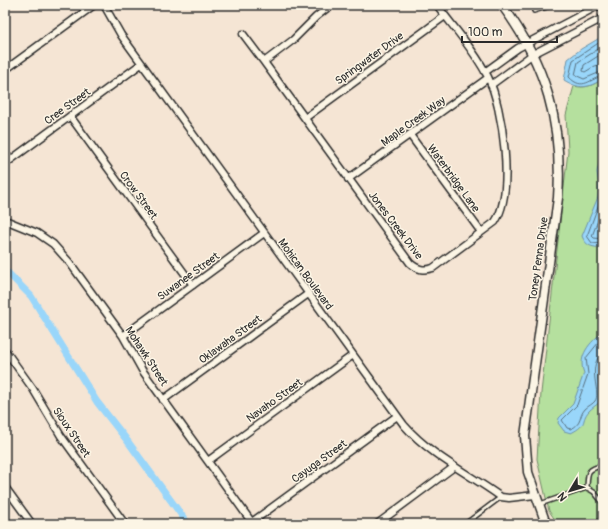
<svg xmlns="http://www.w3.org/2000/svg" width="608" height="529" font-family="Pangolin,sans-serif">
<rect width="100%" height="100%" fill="#f5e5d4"/>
<filter id="ink" filterUnits="userSpaceOnUse"><feTurbulence type="fractalNoise" baseFrequency=".025" numOctaves="2"/><feDisplacementMap in="SourceGraphic" scale="8" xChannelSelector="R" yChannelSelector="G"/><feConvolveMatrix kernelMatrix="1 2 1 2 8 2 1 2 1" color-interpolation-filters="sRGB"/></filter>
<g filter="url(#ink)">
<path fill="#b5e09e" stroke="#708664" d="M603,79V524H558L549,511L537,459L541,393L568,151L566,115L574,86C586,89 593,85 603,79Z"/>
<path fill="#99d6fa" stroke="#6d92a7" d="M603,36V79C588,88 580,90 564,80L568,59L581,49Z
M603,146V248C593,247 586,247 582,236L598,197L599,186L597,172Z
M603,332V357L598,369V380L602,393L599,403C596,405 592,408 589,411C580,421 589,424 571,433L564,431L558,423L559,418L573,404L584,373C577,356 590,342 603,332Z"/>
<g fill="none" stroke-linecap="round" stroke-linejoin="round">
<path stroke="#576f7e" stroke-width="1" d="M603,40L573,60L569,77C583,92 590,78 603,76
M603,46L578,62L575,75L584,79L603,71
M603,53L584,65L583,71L585,72L595,66L603,64
M603,187L601,198L587,236L592,243L603,244
M603,207L592,236L594,238L603,239
M603,337L586,358L588,374L577,405L562,420L567,428L571,429C583,423 578,417 585,409C588,406 593,404 595,401C601,393 589,373 598,358L603,356"/>
<path stroke="#99d6fa" stroke-width="7" d="M5,6L6,5
M5,272L8,273L31,296L97,402L126,439L188,524"/>
<g stroke="#2b2b2b" stroke-width="6">
<path id="service" d="M534,11L554,5
M587,488C588,471 586,470 603,465
M540,504L587,488L594,492L603,503
M465,524L501,497"/>
</g>
<g stroke="#2b2b2b" stroke-width="9">
<path id="minor" d="M104,5L121,35L404,425C431,456 468,473 501,497L509,498L535,495
M331,5L316,17L293,40L264,62L410,263C418,270 424,271 433,268L495,222C515,192 503,108 488,77C475,51 454,28 437,5
M243,34L264,62
M5,70L94,5
M485,72L518,48L596,7L603,5
M491,85L533,54L603,18
M70,116L193,285
M305,118L445,16
M410,135L481,232
M5,164L141,64
M348,179L488,78
M5,220L37,233L53,244L70,263L123,336L142,370L253,524
M123,336L264,233
M5,350L33,389L61,436L125,524
M163,400L308,294
M208,461L353,355
M5,487L32,524
M252,522L397,416
M377,524L454,467"/>
</g>
<g stroke="#2b2b2b" stroke-width="11">
<path id="tertiary" d="M502,5C546,64 563,124 558,198L525,436L528,472L546,524"/>
</g>
<use href="#service" stroke="#fcf5e5" stroke-width="3"/>
<use href="#minor" stroke="#fcf5e5" stroke-width="6"/>
<use href="#tertiary" stroke="#fcf5e5" stroke-width="8"/>
</g>
</g>
<g text-anchor="middle" stroke-width="3" stroke-linejoin="round" paint-order="stroke">
<g font-size="11" fill="#2b2b2b" stroke="#fcf5e5">
<text transform="translate(369 58) rotate(-36)" y="4">Springwater Drive</text>
<text transform="translate(67 106) rotate(-36)" y="4">Cree Street</text>
<text transform="translate(413 121) rotate(-36)" y="4">Maple Creek Way</text>
<text transform="translate(454 178) rotate(54)" y="4">Waterbridge Lane</text>
<text transform="translate(139 195) rotate(54)" y="4">Crow Street</text>
<text transform="translate(396 225) rotate(53)" y="4">Jones Creek Drive</text>
<text transform="translate(538 259) rotate(-82)" y="4">Toney Penna Drive</text>
<text transform="translate(306 274) rotate(54)" y="4">Mohican Boulevard</text>
<text transform="translate(188 276) rotate(-36)" y="4">Suwanee Street</text>
<text transform="translate(230 339) rotate(-36)" y="4">Oklawaha Street</text>
<text transform="translate(147 356) rotate(57)" y="4">Mohawk Street</text>
<text transform="translate(274 400) rotate(-36)" y="4">Navaho Street</text>
<text transform="translate(72 432) rotate(56)" y="4">Sioux Street</text>
<text transform="translate(319 461) rotate(-36)" y="4">Cayuga Street</text>
</g>
</g>
<rect width="608" height="529" fill="none" stroke="#fcf5e5" stroke-width="20"/>
<rect x="10" y="10" width="588" height="509" fill="none" stroke="#2b2b2b" stroke-width="1.5" filter="url(#ink)"/>
<g transform="translate(570 491) rotate(232)" stroke="#fcf5e5" stroke-width="3" paint-order="stroke">
<path d="M0-3L7 15L0 10L-7 15Z" fill="#2b2b2b"/>
<text y="-6" font-size="11" font-weight="bold" text-anchor="middle" fill="#2b2b2b">N</text>
</g>
<path d="M462 36v6h95v-6" fill="none" stroke="#2b2b2b" stroke-width="2"/>
<text x="468" y="36" font-size="12" fill="#2b2b2b" stroke="#fcf5e5" stroke-width="3" paint-order="stroke">100 m</text>
</svg>
